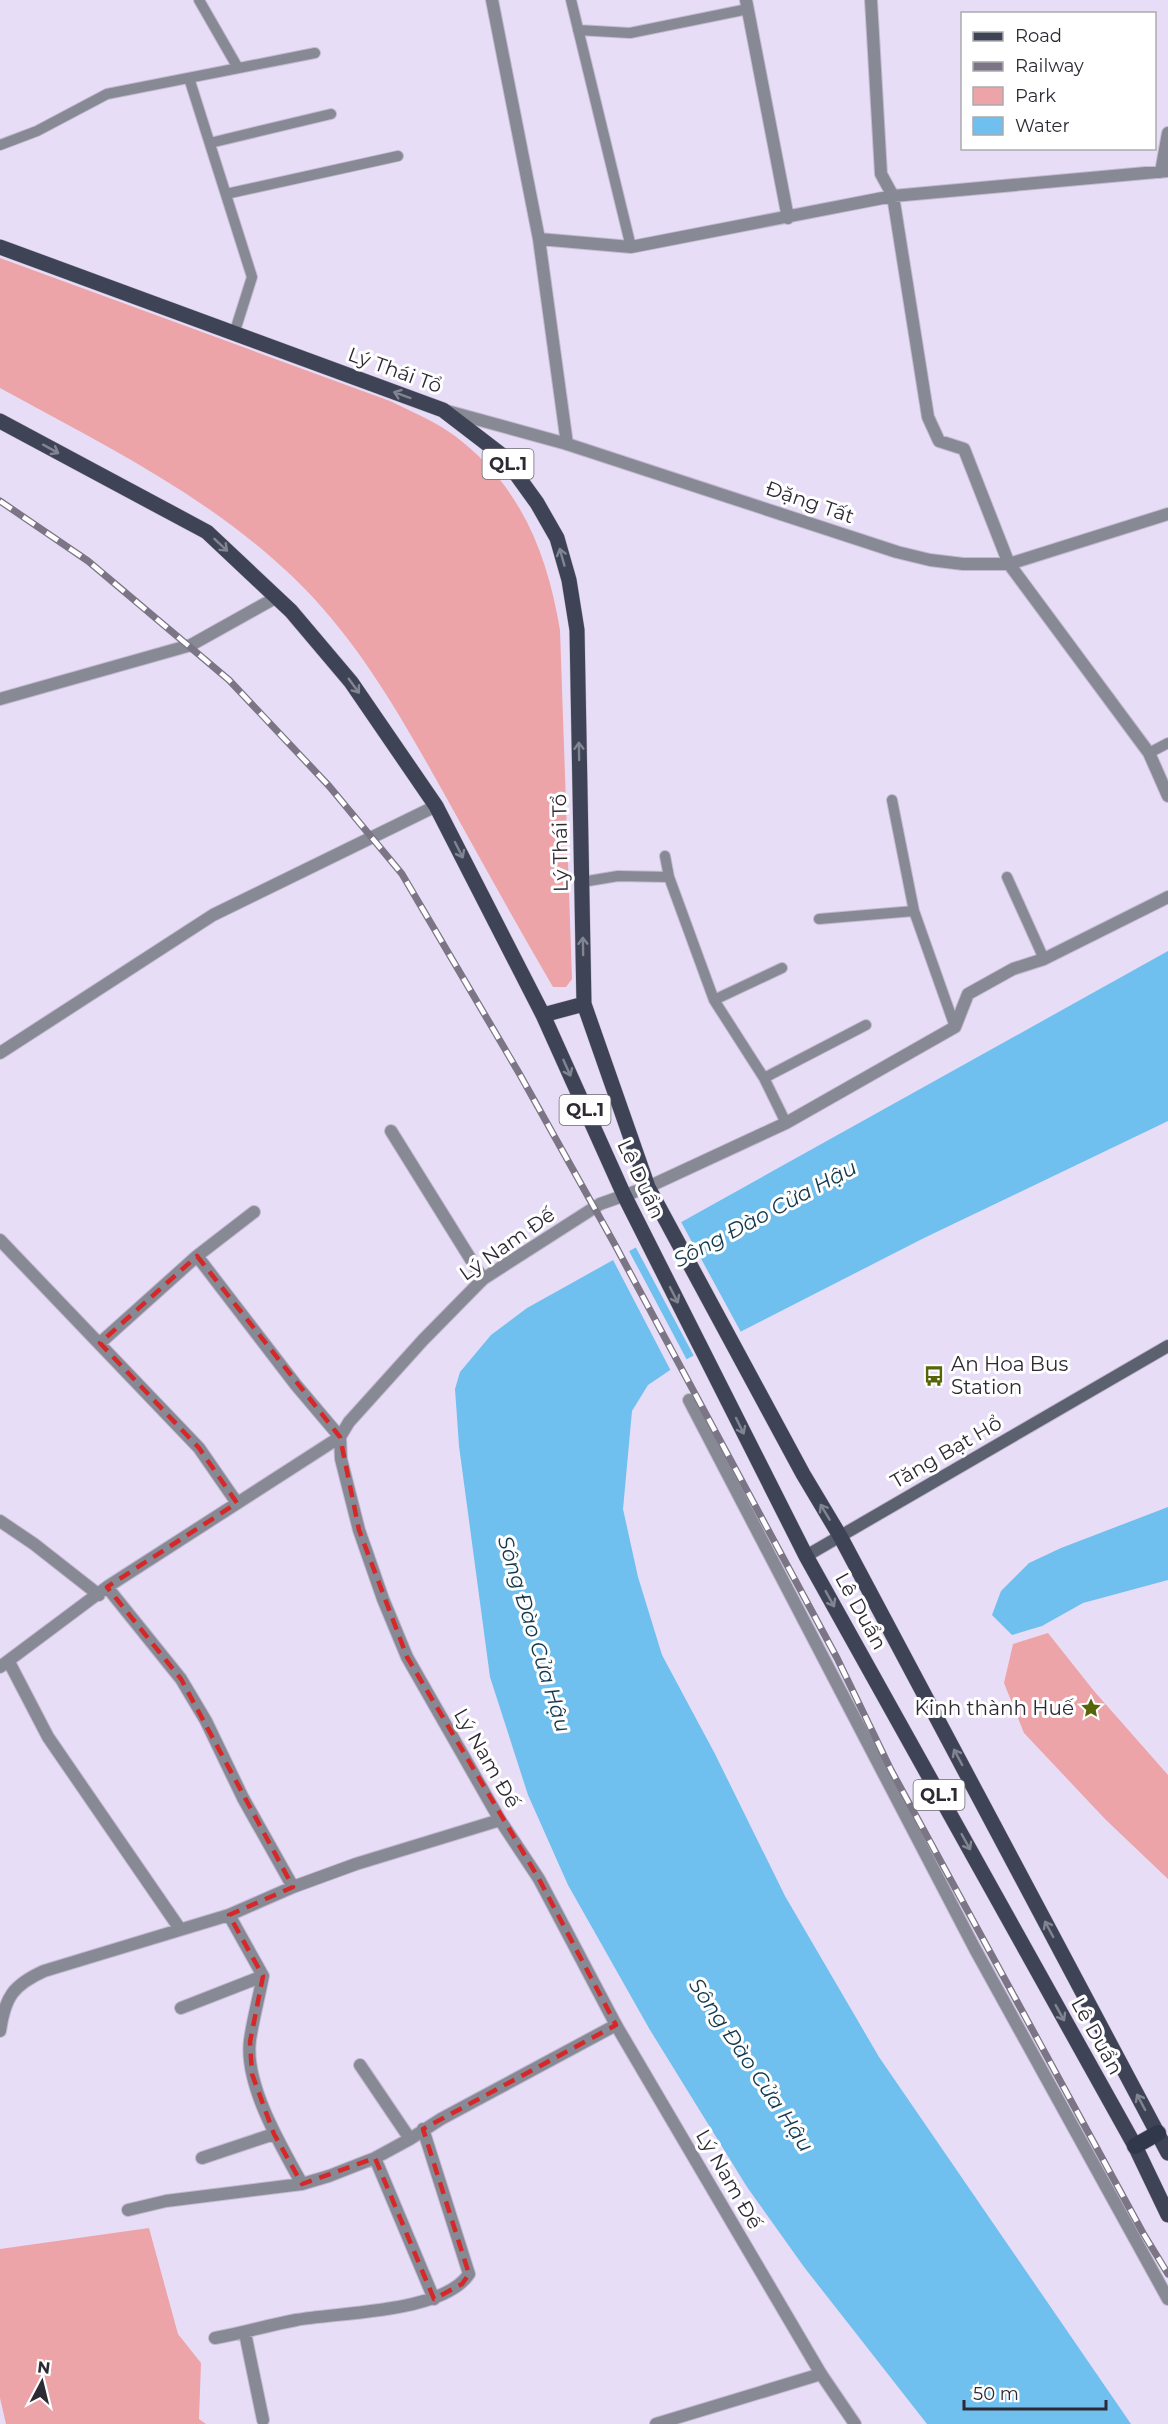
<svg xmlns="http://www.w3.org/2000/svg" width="1168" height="2424" font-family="Montserrat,sans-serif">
<rect width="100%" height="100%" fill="#e8ddf7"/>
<path fill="#eca4a9" d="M0,258L390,401C412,412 435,421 455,436C520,485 547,552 560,630L572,979L566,987H553C516,924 481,860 446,797C404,722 363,648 303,587C217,500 106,446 0,388Z
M1048,1633L1094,1691L1168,1775V1879L1105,1819L1024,1733L1004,1683L1013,1644Z
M149,2228L178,2334L201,2363L199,2419L206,2424H6L0,2398V2249Z"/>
<path fill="#6fbfef" d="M1168,951V1121L924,1238L685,1360L648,1385L632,1411L623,1509L638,1577L662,1655L715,1754L785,1896L879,2057L1131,2424H927L804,2267L747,2187L650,2030L568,1885L528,1795L490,1677L459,1446L455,1389L460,1372L491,1335L527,1308Z
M1168,1507V1580L1083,1603L1042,1626L1012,1635L992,1615L1001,1591L1029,1563L1061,1548Z"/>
<path fill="#e8ddf7" d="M680,1220L742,1334L695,1358L635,1246Z
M628,1249L688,1362L672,1373L612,1258Z"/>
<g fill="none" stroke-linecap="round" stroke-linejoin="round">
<g stroke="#c3b9d0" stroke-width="12">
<path id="service" d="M199,0L238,68
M571,0L631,247
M578,30L630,33L748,9
M189,78L252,277L234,334
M210,143L331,114
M0,145L37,131L107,94L315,53
M226,194L398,156
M1149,753L1168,743
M892,800L914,911L955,1027
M665,856L669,877L714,1000L764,1078L786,1123
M1007,877L1044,959
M582,882L618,876L669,877
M819,919L914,911
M714,1000L782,968
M764,1078L866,1025"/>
</g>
<g stroke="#c3b9d0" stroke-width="14">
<path id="minor" d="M492,0L539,239L567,444
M746,0L788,218
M871,0L881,174L893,196L928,417L939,441L964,449L1009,564L1149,753L1168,796
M1161,172L1168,133
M539,239L631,247L893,196L1168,171
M0,699L191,645L277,597
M0,1053L213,915L436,806
M391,1131L483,1279
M648,1187L786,1123L955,1027L968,994L1013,969L1044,959L1168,897
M0,1240L199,1448L237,1503
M100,1343L197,1256L254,1212
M689,1400L975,1949L1168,2299
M0,1521L34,1544L99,1595
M107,1587L181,1679L206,1721L243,1798L293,1887
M9,1662L48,1737L180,1929
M0,1667L107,1587L340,1437L296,1385L197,1256
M229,1915L263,1976C259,1997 253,2019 250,2040C244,2084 281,2146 302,2184
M181,2008L263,1976
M0,2031C5,1997 13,1985 44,1971L229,1915L293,1887L356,1864L500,1820
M360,2065L410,2139
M202,2158L274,2134
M375,2158L434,2299
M128,2210L166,2201L302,2184L329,2176L375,2158L410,2139L441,2119L616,2025
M245,2333L263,2420
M215,2338C243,2333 269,2325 296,2320C340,2312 443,2313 469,2274L423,2129
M656,2424L821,2374"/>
</g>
<g stroke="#c3b9d0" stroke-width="14">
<path id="tertiary" d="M447,411L567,444L897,552L930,560L963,564H1009L1168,514
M648,1187L600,1204L483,1279L423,1340L349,1422L340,1437L341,1459L359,1530L383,1599L407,1657L500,1820L539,1879L616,2025L821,2374L855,2424"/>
</g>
<g stroke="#c3b9d0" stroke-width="14">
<path id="secondary" d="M806,1556L1168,1346"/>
</g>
<g stroke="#c3b9d0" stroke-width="16">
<path id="primary" d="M0,247L443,410L503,456L537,503L557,538L569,580L577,630L584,1004L648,1187L803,1474L840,1536L1168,2153
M0,421L207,532L291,611L351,682L436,806L543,1015L624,1195L806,1556L1135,2146L1168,2215
M543,1015L584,1004"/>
</g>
<g stroke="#c3b9d0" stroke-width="18">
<path id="trunk" d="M1135,2146L1158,2133"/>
</g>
<use href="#service" stroke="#878a95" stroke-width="10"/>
<use href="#minor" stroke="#878a95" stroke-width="12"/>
<use href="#tertiary" stroke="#878a95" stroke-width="12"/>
<use href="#secondary" stroke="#5c6170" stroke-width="12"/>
<use href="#primary" stroke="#3e4456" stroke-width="15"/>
<use href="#trunk" stroke="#32384b" stroke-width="16"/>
<g stroke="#7c7586" stroke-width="7">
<path id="rail" d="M0,501L88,561L229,680L329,786L402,874L519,1073L614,1243L837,1658L891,1770L1143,2233L1168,2274"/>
</g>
<use href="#rail" stroke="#fff" stroke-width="4.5" stroke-dasharray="14" stroke-linecap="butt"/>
</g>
<defs><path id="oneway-shaft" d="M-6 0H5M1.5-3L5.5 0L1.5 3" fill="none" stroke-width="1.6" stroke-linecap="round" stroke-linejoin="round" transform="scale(1.5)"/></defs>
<g stroke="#828591">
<use href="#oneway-shaft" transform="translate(402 395) rotate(-160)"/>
<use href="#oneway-shaft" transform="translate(51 449) rotate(29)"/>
<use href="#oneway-shaft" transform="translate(221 545) rotate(43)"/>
<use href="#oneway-shaft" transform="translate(562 557) rotate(-106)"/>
<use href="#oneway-shaft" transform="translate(354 686) rotate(54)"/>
<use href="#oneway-shaft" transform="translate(579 751) rotate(-91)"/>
<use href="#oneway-shaft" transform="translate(459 850) rotate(63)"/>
<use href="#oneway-shaft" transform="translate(583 946) rotate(-91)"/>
<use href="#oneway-shaft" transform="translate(567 1068) rotate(66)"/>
<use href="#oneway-shaft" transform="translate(674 1295) rotate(63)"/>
<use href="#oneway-shaft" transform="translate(740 1426) rotate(64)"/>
<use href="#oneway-shaft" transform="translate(825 1512) rotate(-121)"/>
<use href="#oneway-shaft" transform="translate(830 1599) rotate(61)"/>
<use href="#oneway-shaft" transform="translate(958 1757) rotate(-118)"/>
<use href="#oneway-shaft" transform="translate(966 1842) rotate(61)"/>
<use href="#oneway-shaft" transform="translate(1049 1929) rotate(-118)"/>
<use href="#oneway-shaft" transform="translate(1060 2013) rotate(61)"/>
<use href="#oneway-shaft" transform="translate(1141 2102) rotate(-118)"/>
</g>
<path fill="none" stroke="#d62828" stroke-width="4.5" stroke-dasharray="12 8" stroke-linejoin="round" d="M197,1256L340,1437L359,1530L407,1657L539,1879L616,2025L423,2129L469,2274L462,2284L434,2299L375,2158L302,2184L274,2134L252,2074L250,2042L263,1976L229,1915L293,1887L181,1679L107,1587L237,1503L199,1448L100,1343Z"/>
<defs>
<g id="bus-bare" transform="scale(1.62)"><path d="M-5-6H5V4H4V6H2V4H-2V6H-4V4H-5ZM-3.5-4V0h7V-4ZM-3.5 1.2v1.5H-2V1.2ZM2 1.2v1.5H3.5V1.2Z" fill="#576509" stroke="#fff" stroke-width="2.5" paint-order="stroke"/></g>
<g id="sight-bare" transform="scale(1.62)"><path d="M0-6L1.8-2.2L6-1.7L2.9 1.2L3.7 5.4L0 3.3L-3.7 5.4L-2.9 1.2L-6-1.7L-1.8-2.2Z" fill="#576509" stroke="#fff" stroke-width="2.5" paint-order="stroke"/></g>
</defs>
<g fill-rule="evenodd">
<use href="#bus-bare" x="934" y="1376"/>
<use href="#sight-bare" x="1091" y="1708"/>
</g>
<g text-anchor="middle" stroke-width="6" stroke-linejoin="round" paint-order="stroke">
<g fill="#fff" stroke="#6d6a71" stroke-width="1.5">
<rect x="482.5" y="449" width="51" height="30" rx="4.5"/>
<rect x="559.5" y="1095" width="51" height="30" rx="4.5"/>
<rect x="913.5" y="1780" width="51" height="30" rx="4.5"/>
</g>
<g font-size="18" font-weight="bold" fill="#2e2a34">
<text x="508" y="470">QL.1</text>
<text x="585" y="1116">QL.1</text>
<text x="939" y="1801">QL.1</text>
</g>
<g font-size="20" fill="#2e2a34" stroke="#fff">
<text transform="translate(395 370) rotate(20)" y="7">Lý Thái Tổ</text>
<text transform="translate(810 502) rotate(19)" y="7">Đặng Tất</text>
<text transform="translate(560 843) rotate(-91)" y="7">Lý Thái Tổ</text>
<text transform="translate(641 1179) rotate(65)" y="7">Lê Duẩn</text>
<text transform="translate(507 1244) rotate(-35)" y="7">Lý Nam Đế</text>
<text transform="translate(946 1452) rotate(-30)" y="7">Tăng Bạt Hổ</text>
<text transform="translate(861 1611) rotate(61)" y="7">Lê Duẩn</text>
<text transform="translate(487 1758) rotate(60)" y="7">Lý Nam Đế</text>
<text transform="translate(1097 2036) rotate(61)" y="7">Lê Duẩn</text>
<text transform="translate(729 2179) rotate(60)" y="7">Lý Nam Đế</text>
</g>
<g font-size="20" fill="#2e2a34" stroke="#fff" text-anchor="start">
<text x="951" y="1371">An Hoa Bus<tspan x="951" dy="23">Station</tspan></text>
<text x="1074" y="1715" text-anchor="end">Kinh thành Huế</text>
</g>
<g font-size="21" font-style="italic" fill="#15384c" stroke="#fff">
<text transform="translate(765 1214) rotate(-28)" y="7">Sông Đào Cửa Hậu</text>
<text transform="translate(534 1634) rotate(73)" y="7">Sông Đào Cửa Hậu</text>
<text transform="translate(751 2065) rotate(56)" y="7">Sông Đào Cửa Hậu</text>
</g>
</g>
<rect x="961" y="12" width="195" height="138" fill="#ffffff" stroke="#abaaae" stroke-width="1.5"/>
<rect x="973" y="32" width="30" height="9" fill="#3e4456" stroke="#abaaae" stroke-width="1.5"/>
<text x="1015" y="42" font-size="18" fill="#2e2a34">Road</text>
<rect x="973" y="62" width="30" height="9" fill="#7c7586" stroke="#abaaae" stroke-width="1.5"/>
<text x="1015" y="72" font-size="18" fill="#2e2a34">Railway</text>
<rect x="973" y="87" width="30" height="18" fill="#eca4a9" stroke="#abaaae" stroke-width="1.5"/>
<text x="1015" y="102" font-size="18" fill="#2e2a34">Park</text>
<rect x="973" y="117" width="30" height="18" fill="#6fbfef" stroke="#abaaae" stroke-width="1.5"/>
<text x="1015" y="132" font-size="18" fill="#2e2a34">Water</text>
<g transform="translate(42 2382) rotate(7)" stroke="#ffffff" stroke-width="4.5" paint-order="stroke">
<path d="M0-4.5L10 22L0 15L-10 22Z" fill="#2e2a34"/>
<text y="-9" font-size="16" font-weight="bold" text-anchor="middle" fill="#2e2a34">N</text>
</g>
<path d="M964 2400v9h142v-9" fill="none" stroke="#2e2a34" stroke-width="3"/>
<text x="973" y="2400" font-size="18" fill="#2e2a34" stroke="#ffffff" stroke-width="4.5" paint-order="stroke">50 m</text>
</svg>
